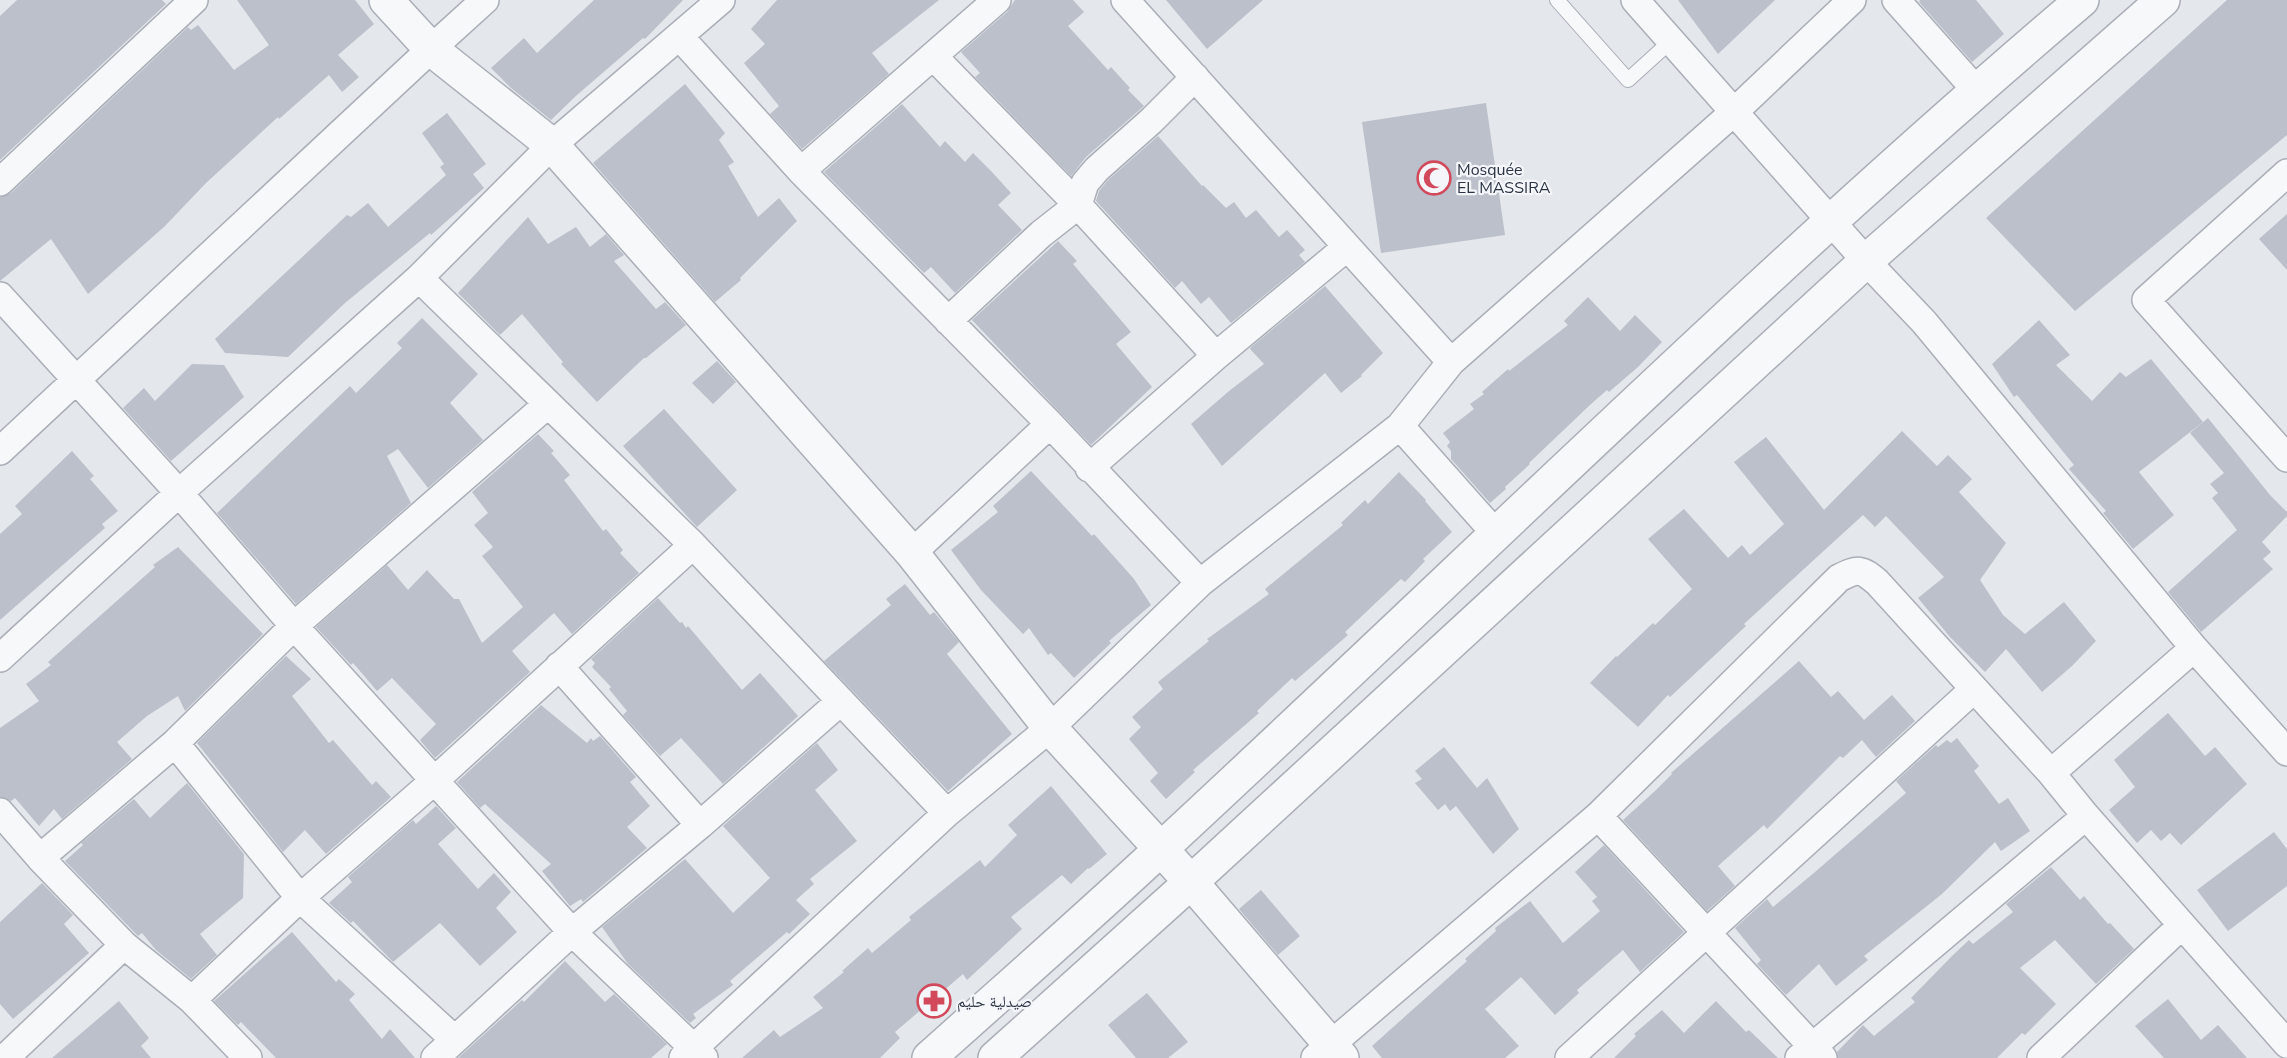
<svg xmlns="http://www.w3.org/2000/svg" width="2287" height="1058" font-family="'Nunito Sans','Noto Naskh Arabic',sans-serif">
<rect width="100%" height="100%" fill="#e4e7ec"/>
<path fill="#bbc0ca" d="M17,0H162L166,4L0,160V16Z
M237,0H355L374,24L338,55L359,77L342,92L329,75L279,119L278,117L206,183L165,226L88,294L51,239L0,281V197L11,193L188,27L191,30L198,25L234,70L269,45Z
M594,0H683L645,39L643,38L577,95L551,120L511,88L491,68L524,38L537,53Z
M777,0H939L872,53L889,74L802,149L770,114L779,106L744,63L765,44L751,29Z
M1015,0H1073L1084,12L1068,26L1108,70L1111,67L1130,88L1128,90L1144,106L1086,157L1071,176L975,77L980,73L961,52L1007,12Z
M1166,0H1263L1207,49Z
M1678,0H1775L1718,54Z
M1920,0H1976L2004,34L1972,62L1919,2Z
M2227,0H2287V135L2075,311L1986,218Z
M685,84L725,133L719,140L734,162L728,166L758,217L779,198L797,221L740,278L741,280L715,302L593,163Z
M1486,103L1505,235L1381,253L1362,122Z
M902,104L940,147L945,141L965,162L973,153L992,172L1011,193L998,205L1022,230L955,293L931,267L924,273L824,172Z
M447,113L486,164L473,174L484,188L431,235L430,233L345,303L288,357L225,353L215,339L347,215L351,217L368,203L388,227L446,175L440,167L444,164L422,133Z
M1158,136L1202,186L1203,185L1226,208L1234,202L1246,218L1256,210L1279,237L1287,230L1305,250L1299,255L1305,262L1231,323L1209,297L1201,304L1182,281L1175,288L1096,201L1099,191L1108,180Z
M2287,214V270L2259,239Z
M528,217L548,244L576,227L590,247L606,234L624,255L614,261L656,309L665,302L686,325L646,358H644L597,402L561,364L563,362L522,314L500,335L458,293Z
M1058,241L1077,261L1073,264L1131,332L1116,344L1152,387L1091,445L972,320Z
M1325,286L1383,353L1361,375L1362,376L1341,393L1325,373L1222,466L1191,424L1229,391L1264,364L1250,349L1251,347Z
M1588,297L1620,331L1635,315L1662,342L1638,367L1609,392L1607,390L1591,404L1529,463L1530,464L1505,487L1506,489L1490,503L1451,459V451L1447,446L1450,442L1443,433L1474,409L1470,404L1484,394L1482,392L1508,369L1509,371L1568,325L1564,321Z
M422,318L478,374L450,403L483,440L428,488L398,449L387,456L411,503L296,604L217,513L350,386L356,393L402,348L397,343Z
M2039,320L2070,355L2056,365L2092,401L2120,372L2126,377L2151,359L2203,422L2139,472L2174,515L2133,549L2103,513L2106,511L2069,469L2074,465L2017,395L2014,397L1992,364Z
M717,361L736,382L713,404L692,383Z
M192,364L224,365L244,397L171,461L123,408L144,388L155,401Z
M664,409L737,490L697,527L623,446Z
M2208,418L2270,495L2287,512V516L2262,542L2271,552L2263,559L2273,569L2201,632L2168,592L2237,530L2212,498L2218,493L2210,484L2224,473L2190,433Z
M1902,431L1937,466L1948,455L1972,479L1959,492L2006,543L1980,580L2003,615L2025,634L2064,602L2096,641L2072,666L2042,692L2006,649L1985,672L1950,637L1918,598L1944,577L1886,516L1875,527L1863,515L1744,624L1746,626L1670,697L1668,695L1638,727L1590,683L1616,656L1617,657L1653,623L1655,625L1692,589L1648,539L1684,509L1728,558L1742,545L1750,555L1784,524L1734,462L1766,437L1824,510Z
M538,434L554,451L551,453L570,475L564,480L603,531L606,529L623,550L620,553L639,573L572,634L554,613L512,651L530,672L435,758L420,740L436,724L392,678L377,691L353,663L351,665L316,627L387,565L408,590L427,570L454,599H459L482,643L523,607L482,556L493,547L474,525L488,513L472,492Z
M72,451L94,476L90,479L118,511L102,524L105,528L0,620V534L22,514L15,506Z
M1031,471L1092,536L1094,534L1134,579L1151,605L1109,641L1111,643L1074,678L1051,653L1048,655L1029,628L1023,634L981,590L951,550L998,512L993,506Z
M1399,472L1426,500L1425,501L1452,532L1423,559L1425,561L1405,582L1401,579L1345,632L1348,635L1295,681L1292,678L1257,711L1259,713L1193,770L1195,772L1166,799L1150,781L1158,773L1129,739L1141,727L1132,717L1163,689L1158,682L1209,641L1207,639L1269,594L1265,589L1343,525L1341,523L1365,500L1368,504Z
M178,547L263,634L185,711L178,696L147,716L117,742L132,759L62,819L54,809L39,826L15,798L11,801L0,797V728L39,701L26,684L51,665L48,662L155,567L153,565Z
M905,584L930,615L934,612L959,642L947,654L1012,734L948,791L824,661L891,605L886,599Z
M658,598L680,623L682,622L686,628L688,626L742,690L760,673L798,716L723,784L681,738L660,756L623,715L627,711L609,689L611,687L592,667L595,663L591,659Z
M286,656L311,679L292,696L329,743L333,740L372,785L376,781L391,797L326,854L305,830L283,852L197,743Z
M1799,661L1831,697L1838,691L1864,720L1892,695L1915,721L1876,757L1862,740L1843,758L1840,756L1767,829L1764,825L1718,866L1735,886L1707,911L1623,820L1655,791L1672,774L1671,773Z
M541,705L587,743L591,738L593,741L600,736L636,777L630,782L650,806L627,827L647,848L583,902L581,899L570,906L542,871L551,864L485,804L480,808L457,782Z
M2168,713L2205,756L2215,747L2247,784L2181,845L2170,833L2161,841L2151,830L2137,843L2109,810L2135,787L2114,760Z
M1957,738L1979,766L1974,771L1999,804L2008,798L2030,831L2001,851L1995,842L1942,894L1864,956L1868,960L1836,986L1819,964L1786,995L1757,964L1761,960L1735,928L1767,899L1773,907L1815,872L1906,793L1896,781L1936,745L1938,747L1947,740L1951,743Z
M817,743L838,770L815,790L857,841L810,879L814,884L796,900L810,914L789,934L787,932L730,981L733,985L693,1014L696,1018L690,1023L628,964L602,927L685,859L733,913L770,878L723,826Z
M1444,747L1477,788L1487,778L1519,829L1493,854L1456,806L1450,811L1445,804L1438,810L1415,783L1422,779L1415,771Z
M187,783L244,854L243,898L200,934L217,955L191,979L156,950L142,933L138,936L135,933L65,861L83,845L81,843L134,799L150,818Z
M1051,786L1107,854L1089,869L1088,868L1071,884L1062,875L1011,917L1022,929L967,980L963,974L895,1032L900,1038L880,1058H742L774,1030L780,1037L823,1008L813,997L844,972L842,971L868,948L872,953L911,920L909,917L980,860L985,867L1017,835L1008,825Z
M436,806L456,828L438,844L478,889L494,873L511,892L496,908L517,932L480,966L440,923L393,962L353,921L351,923L329,903L352,882L348,877L413,820L416,824Z
M2274,832L2287,849V886L2228,931L2197,890Z
M1604,845L1684,932L1640,972L1623,950L1577,990L1579,993L1555,1015L1521,977L1485,1009L1519,1046L1505,1058H1382L1372,1046L1467,961L1465,959L1496,931L1495,928L1530,901L1563,943L1600,911L1592,901L1597,897L1575,872Z
M2051,867L2080,900L2084,896L2108,924L2110,923L2134,949L2096,984L2055,940L2020,968L2056,1004L2025,1035L2022,1033L1997,1058H1838L1837,1052L1863,1025L1874,1036L1915,1002L1911,998L1953,955L1969,940L1973,944L2013,912L2006,904Z
M42,883L73,915L64,924L89,953L13,1019L0,1004V922Z
M1261,890L1300,936L1278,955L1239,909Z
M292,932L336,982L339,979L355,994L349,1000L382,1039L390,1029L415,1058H276L241,1022L238,1025L214,1001Z
M565,961L605,1002L614,994L667,1044L651,1058H458L522,1000L524,1002Z
M1147,993L1188,1042L1168,1058H1136L1108,1025Z
M2168,999L2201,1040L2218,1025L2247,1058H2164L2135,1026Z
M119,1001L149,1038L141,1046L151,1058H52Z
M1716,1001L1746,1032L1749,1030L1778,1058H1614L1636,1036L1634,1034L1662,1010L1684,1033Z"/>
<g fill="none" stroke-linecap="round" stroke-linejoin="round">
<g stroke="#a9aeb7" stroke-width="16">
<path id="service" d="M1557,0L1628,80L1671,41"/>
</g>
<g stroke="#a9aeb7" stroke-width="30">
<path id="minor" d="M1125,0L1451,362
M1635,0L1866,261L1924,322L2194,648L2287,752
M1896,0L1976,90
M680,37L801,171L1050,424L1200,583
M933,56L1078,205L1216,356
M801,171L997,0
M2287,173L2146,300L2287,458
M0,182L194,0
M419,278L693,545L947,813
M0,296L179,493L294,626L572,932L704,1058
M948,321L1041,234L1078,205L1085,183L1097,169L1151,121L1195,77
M1400,426L1496,534
M0,451L431,49L485,0
M1089,468L1216,356L1347,247
M912,553L1050,424
M0,658L179,493L419,278L552,145L721,0
M559,666L700,825
M175,743L300,898L454,1039
M2051,773L2194,648
M0,812L40,858L175,743L294,626L548,404
M1598,816L1823,1058
M40,858L124,945L192,1000L248,1058
M192,1000L300,898L434,781L693,545
M5,1058L124,945
M435,1058L572,932L700,825L841,701
M683,1058L947,813L1050,728L1200,583L1400,426L1451,362L1734,112L1852,0
M1315,1058L1598,816L1839,578C1859,568 1861,569 1877,582L2051,773L2086,816L2287,1044
M1569,1058L1973,690
M1799,1058L2086,816
M2041,1058L2181,926"/>
</g>
<g stroke="#a9aeb7" stroke-width="36">
<path id="tertiary" d="M386,0L431,49L552,145L912,553L1050,728L1191,882L1342,1058
M929,1058C1007,988 1086,919 1163,847C1469,564 1764,270 2082,0
M995,1058L1191,882L1866,261L2163,0"/>
</g>
<use href="#service" stroke="#f7f8fa" stroke-width="14"/>
<use href="#minor" stroke="#f7f8fa" stroke-width="27"/>
<use href="#tertiary" stroke="#f7f8fa" stroke-width="33"/>
</g>
<defs>
<g id="mosque-ring" transform="scale(1.725)"><circle r="9.5" fill="#f4f6f9" stroke="#d1495b" stroke-width="1.5"/><path d="M3.5-4.9A6 6 0 1 0 3.5 4.9A5 5 0 1 1 3.5-4.9Z" fill="#d1495b"/></g>
<g id="pharmacy-ring" transform="scale(1.725)"><circle r="9.5" fill="#f4f6f9" stroke="#d1495b" stroke-width="1.5"/><path d="M-2-6h4v4h4v4h-4v4h-4v-4h-4v-4h4Z" fill="#d1495b"/></g>
</defs>
<g fill-rule="evenodd">
<use href="#mosque-ring" x="1434" y="178"/>
<use href="#pharmacy-ring" x="934" y="1001"/>
</g>
<g text-anchor="middle" stroke-width="4.5" stroke-linejoin="round" paint-order="stroke">
<g font-size="16" fill="#2b3445" stroke="#f4f6f9" text-anchor="start">
<text x="1457" y="175">Mosquée<tspan x="1457" dy="18">EL MASSIRA</tspan></text>
<text x="957" y="1007">صيدلية حليم</text>
</g>
</g>
</svg>
